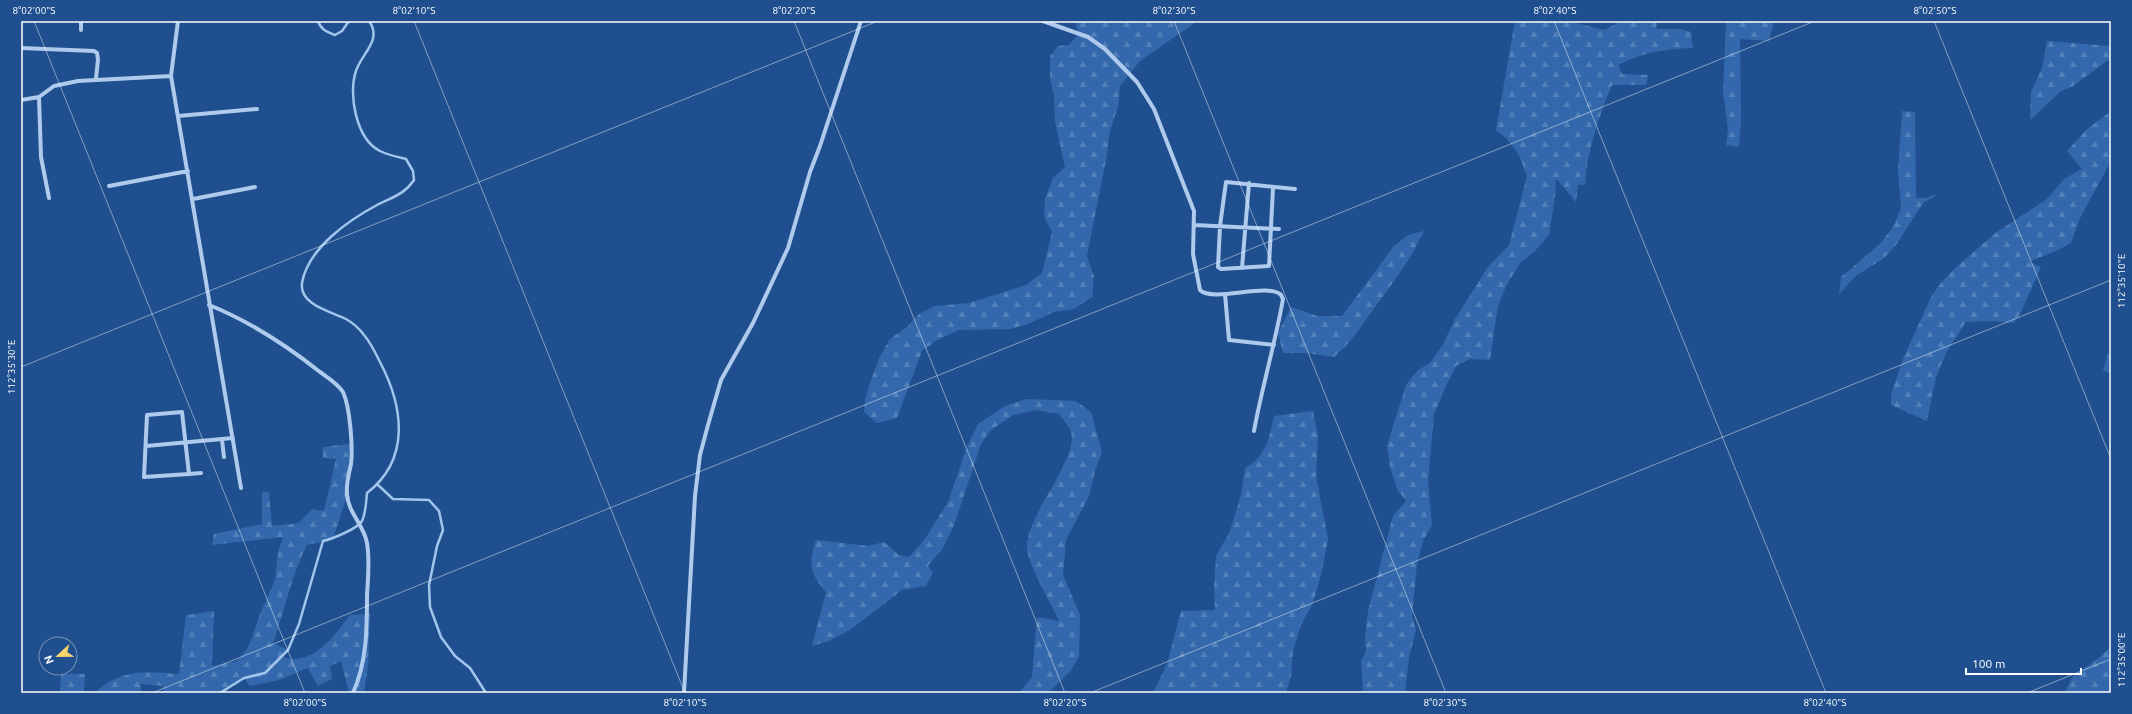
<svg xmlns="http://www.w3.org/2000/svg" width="2132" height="714" font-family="Ubuntu,sans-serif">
<defs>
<pattern id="forest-firs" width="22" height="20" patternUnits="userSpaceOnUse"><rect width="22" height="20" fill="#3369ac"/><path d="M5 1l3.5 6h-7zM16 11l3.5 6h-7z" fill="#5280b8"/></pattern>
</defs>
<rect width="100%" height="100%" fill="#1f4f8e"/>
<path fill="url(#forest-firs)" d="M1075,21H1195L1189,27L1140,61L1120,86L1118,107L1110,131L1106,160L1087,256L1094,276L1092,297L1074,309L1054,312L1028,324L1011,329L959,330L937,340L922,351L897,418L877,423L864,412L865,400L870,383L879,358L890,339L907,327L919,314L935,306L969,303L1026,285L1042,273L1052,232L1044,216L1045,199L1053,178L1065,167L1055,122L1054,96L1050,79V56L1058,46L1069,45L1079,34Z
M1515,21H1568L1604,30L1621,21H1657L1656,29H1681L1691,32L1693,48C1664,49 1644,52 1618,65L1622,74L1648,75L1646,85H1612C1599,116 1587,151 1585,185H1578L1576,202L1556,178L1555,197L1549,235L1535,251L1520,263L1506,286L1498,306L1490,360L1470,359L1456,366L1445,388L1434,415L1428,482L1432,525L1423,541L1417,564L1412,616L1416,630L1409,657L1405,693H1363L1361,661L1366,652L1365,638L1368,611L1393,516L1406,501L1397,489L1390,467L1387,446L1406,385L1418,370L1430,363L1444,343L1455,319L1488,267L1509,245L1527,176L1519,155L1507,139L1496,130Z
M1726,21H1774L1769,41L1740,39L1741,121L1739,147L1726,145L1728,130L1723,92Z
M2047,41L2111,46V58L2073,86L2061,91L2030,120L2031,92L2042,68Z
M1902,111L1915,112L1916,198H1926L1938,194L1923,203L1896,245L1883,259L1857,275L1839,294L1841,277L1880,244L1893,227L1901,208L1898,171Z
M2111,111V161L2080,218L2071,243L2058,250L2029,262L2041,267L2021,312L2014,323L1992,321L1966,322L1947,351L1936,377L1927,421L1891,405V395L1903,359L1931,297L1940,284L1951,272L1994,234L2047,199L2064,179L2082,169L2067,151L2086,130Z
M1424,231C1411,258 1398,276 1381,299C1364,321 1356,338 1334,357L1306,353H1283L1278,333L1291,307L1317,316H1342L1394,246L1408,235Z
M2111,352V374L2103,370L2108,354Z
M1027,399L1076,401L1091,412L1102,452L1095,471L1089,496L1066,540L1063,575L1080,615L1079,657L1070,672L1048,693H1019L1032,677L1037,617L1059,621C1051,603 1026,563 1027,545C1029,512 1078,460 1071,432C1069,426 1062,419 1059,414L1037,410L1013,415L991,430L981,444L954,525L943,548L928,566L933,573L926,586L902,590L850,630L829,641L812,646L826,592C810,574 808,563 816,540L868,546L884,542L899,555L909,557L925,539L948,502L967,447L978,424L1005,406Z
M1313,411L1318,436L1316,476L1328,539L1322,571L1313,603L1301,625L1293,651L1291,676L1286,693H1153L1167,664L1181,611L1215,610L1214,589L1216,556L1230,531L1241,495L1245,468C1266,456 1269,439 1274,416Z
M350,444L347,496L333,539L307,545C291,576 285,610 273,643L288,650L282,657C313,667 334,636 350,615L370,614L368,665L364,693H349L341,661L330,666L332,679L318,686L308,668L279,680L250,686L244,678L220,693H163V686L141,684V693H60L61,674H85L84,691H97C120,669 149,671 179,674L186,615L214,611L212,666L237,661L249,646L260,614L275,580L278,552L283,537L212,545L214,534L262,524V492H269L272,526L299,523L312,509L324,511L336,459L323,458V447Z
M2111,646V693H2064L2073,676L2100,657Z"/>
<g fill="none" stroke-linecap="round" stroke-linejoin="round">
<path stroke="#a2c5ee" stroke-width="2.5" d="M318,21C321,30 327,32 335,35L342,31L349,21
M378,485L393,499L429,500L439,511L443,530L437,546L429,585L430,607L441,637L455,656L470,668L486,693
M220,693L244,678L265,673L288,650L299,624L323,541C332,539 357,529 362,521C366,512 366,502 367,493C411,459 403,407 381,364C376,354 371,343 364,335C359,328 353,323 346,319C332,312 299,305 302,283C308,248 349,220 377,205C392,197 404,195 414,180L413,171L406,159C398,157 388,155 380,151C356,139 348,94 356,71C361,54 383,40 369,21"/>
<path stroke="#aecaed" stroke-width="4" d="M81,21V30
M178,21L171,76L241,488
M1043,21L1088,37L1105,49L1137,82L1154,109L1194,211L1193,254L1200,290C1213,303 1268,282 1281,295L1283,299C1275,344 1262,387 1254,431
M21,48L94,51L97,53L98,60L96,78
M39,97L41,157L49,198
M21,100L39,97L54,86L78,81L171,76
M178,116L257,109
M109,186L188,171
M1273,188L1269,266L1221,269L1218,267L1220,226L1226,182L1295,189
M193,199L255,187
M1194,225L1279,229
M1242,268L1249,183
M1225,294L1229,340L1274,345
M209,305C249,321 286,345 320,372C327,377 338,384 343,392C350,407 353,447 351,464C349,474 346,483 347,494C348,513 364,525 367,543C370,560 368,578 367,595C367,628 367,662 353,693
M222,440L224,457
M146,446L233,438
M189,474L144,477L147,415L182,412L189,474L201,473
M684,693L695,496L700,455L708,425L721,380L753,323L788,248L810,172L820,146L861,21"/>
</g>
<path fill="none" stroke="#fff" stroke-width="1" stroke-opacity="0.45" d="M34,21L305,693M414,21L685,693M794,21L1065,693M1174,21L1446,693M1554,21L1826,693M1934,21L2111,459M21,367L878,21M152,693L1815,21M1090,693L2111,280M2027,693L2111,659"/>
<rect width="2132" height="714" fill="none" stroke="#1f4f8e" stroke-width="44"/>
<g transform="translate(58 656) rotate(248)"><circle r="19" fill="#1f4f8e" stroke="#7995bb"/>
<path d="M0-3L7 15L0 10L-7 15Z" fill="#fad36e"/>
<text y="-6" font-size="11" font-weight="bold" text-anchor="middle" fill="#ffffff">N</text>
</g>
<path d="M1966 668v6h115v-6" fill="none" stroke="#ffffff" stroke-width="2"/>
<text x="1972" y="668" font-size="12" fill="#ffffff" stroke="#1f4f8e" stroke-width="3" paint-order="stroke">100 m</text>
<rect x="22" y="22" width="2088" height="670" fill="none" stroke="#fff" stroke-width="1.5"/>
<g font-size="10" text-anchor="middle" fill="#fff">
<text x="34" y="14">8°02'00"S</text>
<text x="414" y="14">8°02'10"S</text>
<text x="794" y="14">8°02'20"S</text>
<text x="1174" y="14">8°02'30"S</text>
<text x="1555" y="14">8°02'40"S</text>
<text x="1935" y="14">8°02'50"S</text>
<text transform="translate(2121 281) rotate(-90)" y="4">112°35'10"E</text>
<text transform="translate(11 367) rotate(-90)" y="4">112°35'30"E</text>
<text transform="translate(2121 660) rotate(-90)" y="4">112°35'00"E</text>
<text x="305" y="706">8°02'00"S</text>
<text x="685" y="706">8°02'10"S</text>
<text x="1065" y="706">8°02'20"S</text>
<text x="1445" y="706">8°02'30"S</text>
<text x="1825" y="706">8°02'40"S</text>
</g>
</svg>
